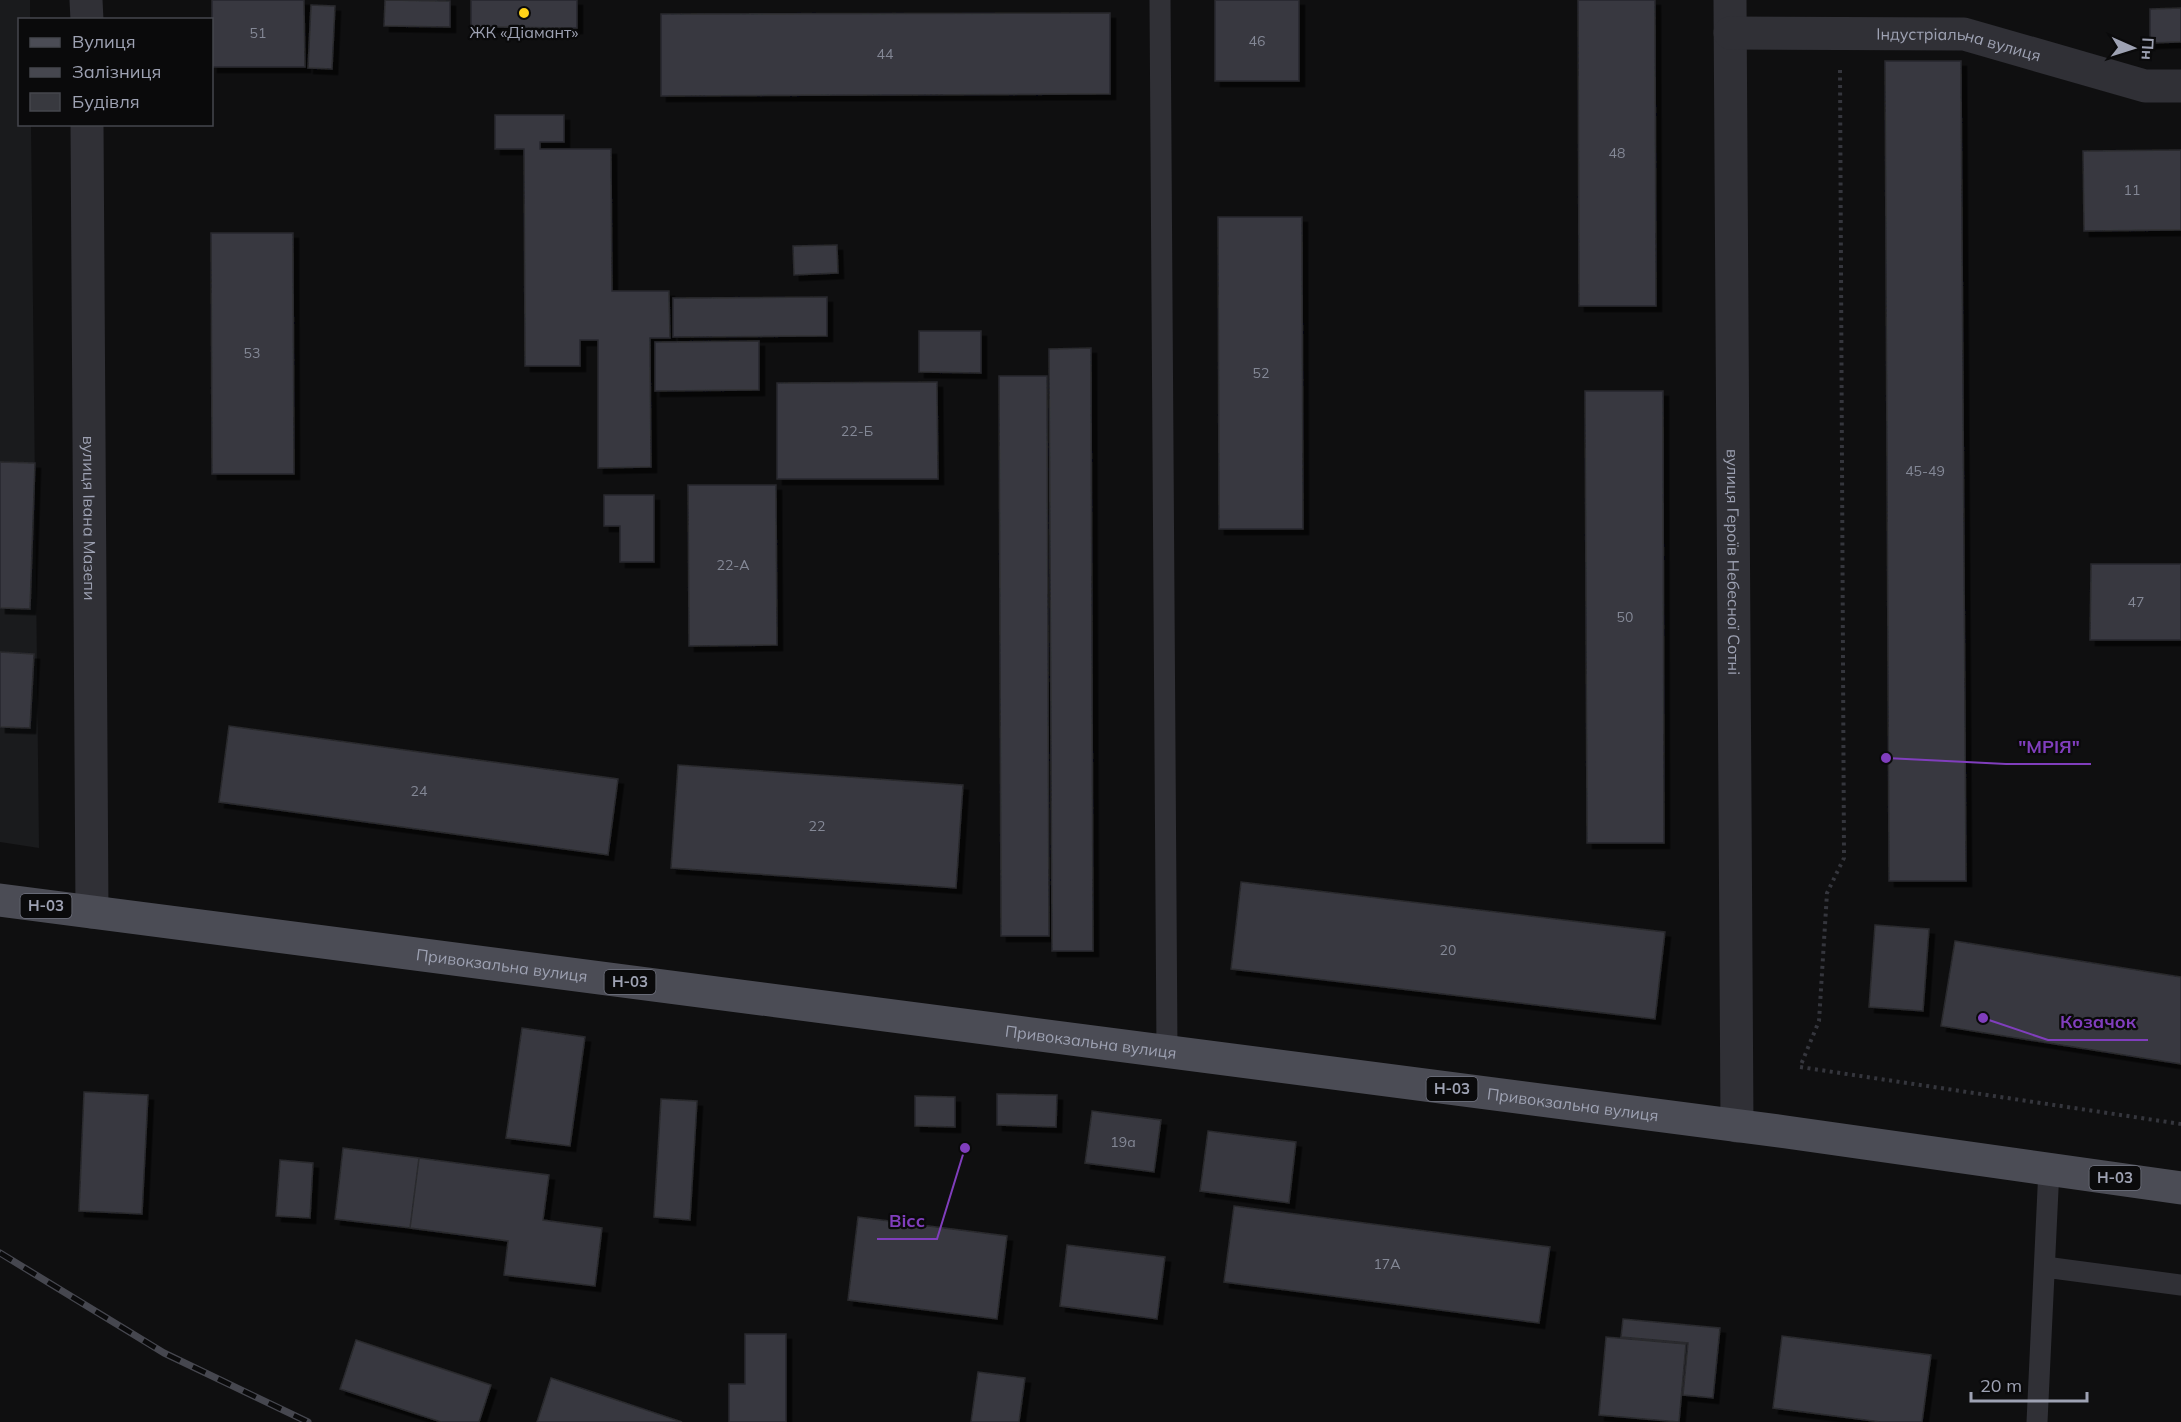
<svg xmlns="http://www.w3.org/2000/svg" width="2181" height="1422" font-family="Mulish,sans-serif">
<defs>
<filter id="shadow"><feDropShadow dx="5.5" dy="5.5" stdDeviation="0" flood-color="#0009"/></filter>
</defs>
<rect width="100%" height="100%" fill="#0f0f10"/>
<path fill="#1a1b1d" d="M0,0H30V19L20,20V124L31,125L39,848L0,842Z"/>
<path fill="#38393f" stroke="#29292d" stroke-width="1.5" filter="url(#shadow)" d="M212,0H304L305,67H212Z
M385,0L450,1V27L384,26Z
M471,0H577V28L471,27Z
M1215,0H1299V81H1215Z
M1578,0H1655L1656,306H1579Z
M311,5L335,6L332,69L308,68Z
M2181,8V42L2150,43V9Z
M1110,13V94L661,96V14Z
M1885,61H1961L1966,881H1889Z
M495,115H564V142H540V149H611L612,291H669L670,338H650L651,467L598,468V340H580V366H525L524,149H495Z
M2181,150V230L2084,231L2083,151Z
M1218,217H1302L1303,529H1219Z
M211,233H293L294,474H212Z
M837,245L838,273L794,275L793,246Z
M827,297V336L673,337V298Z
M919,331H981V373L919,372Z
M759,341V390L655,391V342Z
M1091,348L1093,951H1052L1049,349Z
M999,376H1047L1049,936H1001Z
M937,382L938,479H777V383Z
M1585,391H1663L1664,843H1587Z
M0,462L35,463L30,609L0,608Z
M688,485H776L777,645L689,646Z
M604,495H654V562H620V526H604Z
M2091,564H2181V640H2090Z
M0,652L34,654L30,728L0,727Z
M229,726L618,779L608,855L219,802Z
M678,765L963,785L956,888L671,868Z
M1241,882L1665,932L1655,1019L1231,969Z
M1875,925L1929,929L1923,1011L1869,1007Z
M1955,941L2181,977V1064L1941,1026Z
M522,1028L585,1037L570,1146L506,1138Z
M84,1092L148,1095L142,1214L79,1211Z
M997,1094L1057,1095L1056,1127L997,1125Z
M915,1096L955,1097V1127L915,1126Z
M661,1099L697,1101L690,1220L654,1217Z
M1092,1111L1161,1120L1154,1172L1085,1163Z
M1208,1131L1296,1142L1289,1203L1200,1191Z
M343,1148L419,1158L410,1228L335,1219Z
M419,1158L549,1175L543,1220L602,1228L595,1286L504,1275L508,1241L410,1228Z
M280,1160L313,1163L310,1218L276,1216Z
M1234,1206L1550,1247L1539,1323L1224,1282Z
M858,1217L1007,1236L997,1319L848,1300Z
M1067,1245L1165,1257L1157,1319L1060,1306Z
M1623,1319L1720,1328L1713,1398L1683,1395L1688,1343L1621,1337Z
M745,1334H786V1422H729V1384H745Z
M1782,1336L1931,1355L1922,1422H1881L1773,1408Z
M1606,1337L1686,1344L1679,1422L1599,1415Z
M356,1340L491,1385L479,1422H441L340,1389Z
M978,1372L1025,1378L1019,1422H971Z
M551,1378L682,1422H537Z"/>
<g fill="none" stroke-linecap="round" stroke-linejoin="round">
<path stroke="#35363d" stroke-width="4" stroke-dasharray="3 4.5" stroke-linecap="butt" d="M1840,70L1844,858L1827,893L1819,1021L1800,1067L2181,1124"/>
<path stroke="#303036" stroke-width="21" d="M1160,0L1167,1052
M2045,1267L2181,1285
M2037,1422L2049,1168"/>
<g stroke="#303036" stroke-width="33">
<path d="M86,0L87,20"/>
<path id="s1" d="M1730,0L1737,1126"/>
<path id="s2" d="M1730,33L1964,34L2145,86H2181"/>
<path id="s3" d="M87,124L92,912"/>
</g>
<path stroke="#4b4c55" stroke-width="33" id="s4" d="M0,900L1786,1132L2181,1188"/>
<g stroke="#46474f" stroke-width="7">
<path id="rail" d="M0,1253L164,1353L308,1422"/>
</g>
<use href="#rail" stroke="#0a0a0b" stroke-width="4.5" stroke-dasharray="14" stroke-linecap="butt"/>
</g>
<circle fill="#ffd318" stroke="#0a0a0b" stroke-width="2" cx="524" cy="13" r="6"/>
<g text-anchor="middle" stroke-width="4.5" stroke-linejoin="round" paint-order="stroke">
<g font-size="14" fill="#848896">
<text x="258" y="38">51</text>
<text x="1257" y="46">46</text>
<text x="885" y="59">44</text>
<text x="1617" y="158">48</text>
<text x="2132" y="195">11</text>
<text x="252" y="358">53</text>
<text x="1261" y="378">52</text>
<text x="857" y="436">22-Б</text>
<text x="1925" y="476">45-49</text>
<text x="733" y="570">22-А</text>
<text x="2136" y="607">47</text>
<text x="1625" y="622">50</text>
<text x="419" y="796">24</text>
<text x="817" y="831">22</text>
<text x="1448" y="955">20</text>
<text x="1123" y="1147">19а</text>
<text x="1387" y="1269">17А</text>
</g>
<g fill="#0a0a0b" stroke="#727481" stroke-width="1.5">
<rect x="20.5" y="894" width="51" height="24" rx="4.5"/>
<rect x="604.5" y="970" width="51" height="24" rx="4.5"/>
<rect x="1426.5" y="1077" width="51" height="24" rx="4.5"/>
<rect x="2089.5" y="1166" width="51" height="24" rx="4.5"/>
</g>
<g font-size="15" font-weight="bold" fill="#9ea2b3">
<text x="46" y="911">Н-03</text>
<text x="630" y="987">Н-03</text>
<text x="1452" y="1094">Н-03</text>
<text x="2115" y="1183">Н-03</text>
</g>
<g font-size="16" fill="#9ea2b3" stroke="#0a0a0b">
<text x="524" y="38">ЖК «Діамант»</text>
</g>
<g font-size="16" fill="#9ea2b3" stroke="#0a0a0b">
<text dy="6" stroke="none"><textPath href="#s2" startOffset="230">Індустріальна вулиця</textPath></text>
<text dy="6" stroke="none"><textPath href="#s3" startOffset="394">вулиця Івана Мазепи</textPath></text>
<text dy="6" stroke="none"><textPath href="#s1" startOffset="562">вулиця Героїв Небесної Сотні</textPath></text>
<text dy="6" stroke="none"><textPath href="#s4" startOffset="506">Привокзальна вулиця</textPath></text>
<text dy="6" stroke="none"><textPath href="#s4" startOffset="1100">Привокзальна вулиця</textPath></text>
<text dy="6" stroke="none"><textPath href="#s4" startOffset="1586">Привокзальна вулиця</textPath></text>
</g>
</g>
<path fill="none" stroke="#803ebd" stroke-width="2" d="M1886 758L2006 764H2091M1983 1018L2048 1040H2148M965 1148L937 1239H877"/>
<g fill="#803ebd" stroke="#0a0a0b" stroke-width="2">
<circle cx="1886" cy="758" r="6"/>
<circle cx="1983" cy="1018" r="6"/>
<circle cx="965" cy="1148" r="6"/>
</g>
<g font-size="18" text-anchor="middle" font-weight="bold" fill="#803ebd" stroke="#0a0a0b" stroke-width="4.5" stroke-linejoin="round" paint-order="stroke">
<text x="2049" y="753">"МРІЯ"</text>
<text x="2098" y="1028">Козачок</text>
<text x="907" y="1227">Вісс</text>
</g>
<rect x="18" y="18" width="195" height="108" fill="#0a0a0b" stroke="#45474e" stroke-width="1.5"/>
<rect x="30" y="38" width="30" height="9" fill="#4b4c55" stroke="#45474e" stroke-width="1.5"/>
<text x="72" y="48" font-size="18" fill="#9ea2b3">Вулиця</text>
<rect x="30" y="68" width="30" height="9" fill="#46474f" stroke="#45474e" stroke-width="1.5"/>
<text x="72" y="78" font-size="18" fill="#9ea2b3">Залізниця</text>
<rect x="30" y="93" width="30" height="18" fill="#38393f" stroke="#45474e" stroke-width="1.5"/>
<text x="72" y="108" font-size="18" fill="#9ea2b3">Будівля</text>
<g transform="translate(2133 48) rotate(93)" stroke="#0a0a0b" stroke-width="4.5" paint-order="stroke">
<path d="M0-4.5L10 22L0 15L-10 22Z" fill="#9ea2b3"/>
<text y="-9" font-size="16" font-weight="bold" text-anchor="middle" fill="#9ea2b3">Пн</text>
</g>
<path d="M1971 1392v9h116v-9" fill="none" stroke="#9ea2b3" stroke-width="3"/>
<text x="1980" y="1392" font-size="18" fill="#9ea2b3" stroke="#0a0a0b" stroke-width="4.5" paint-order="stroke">20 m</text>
</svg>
